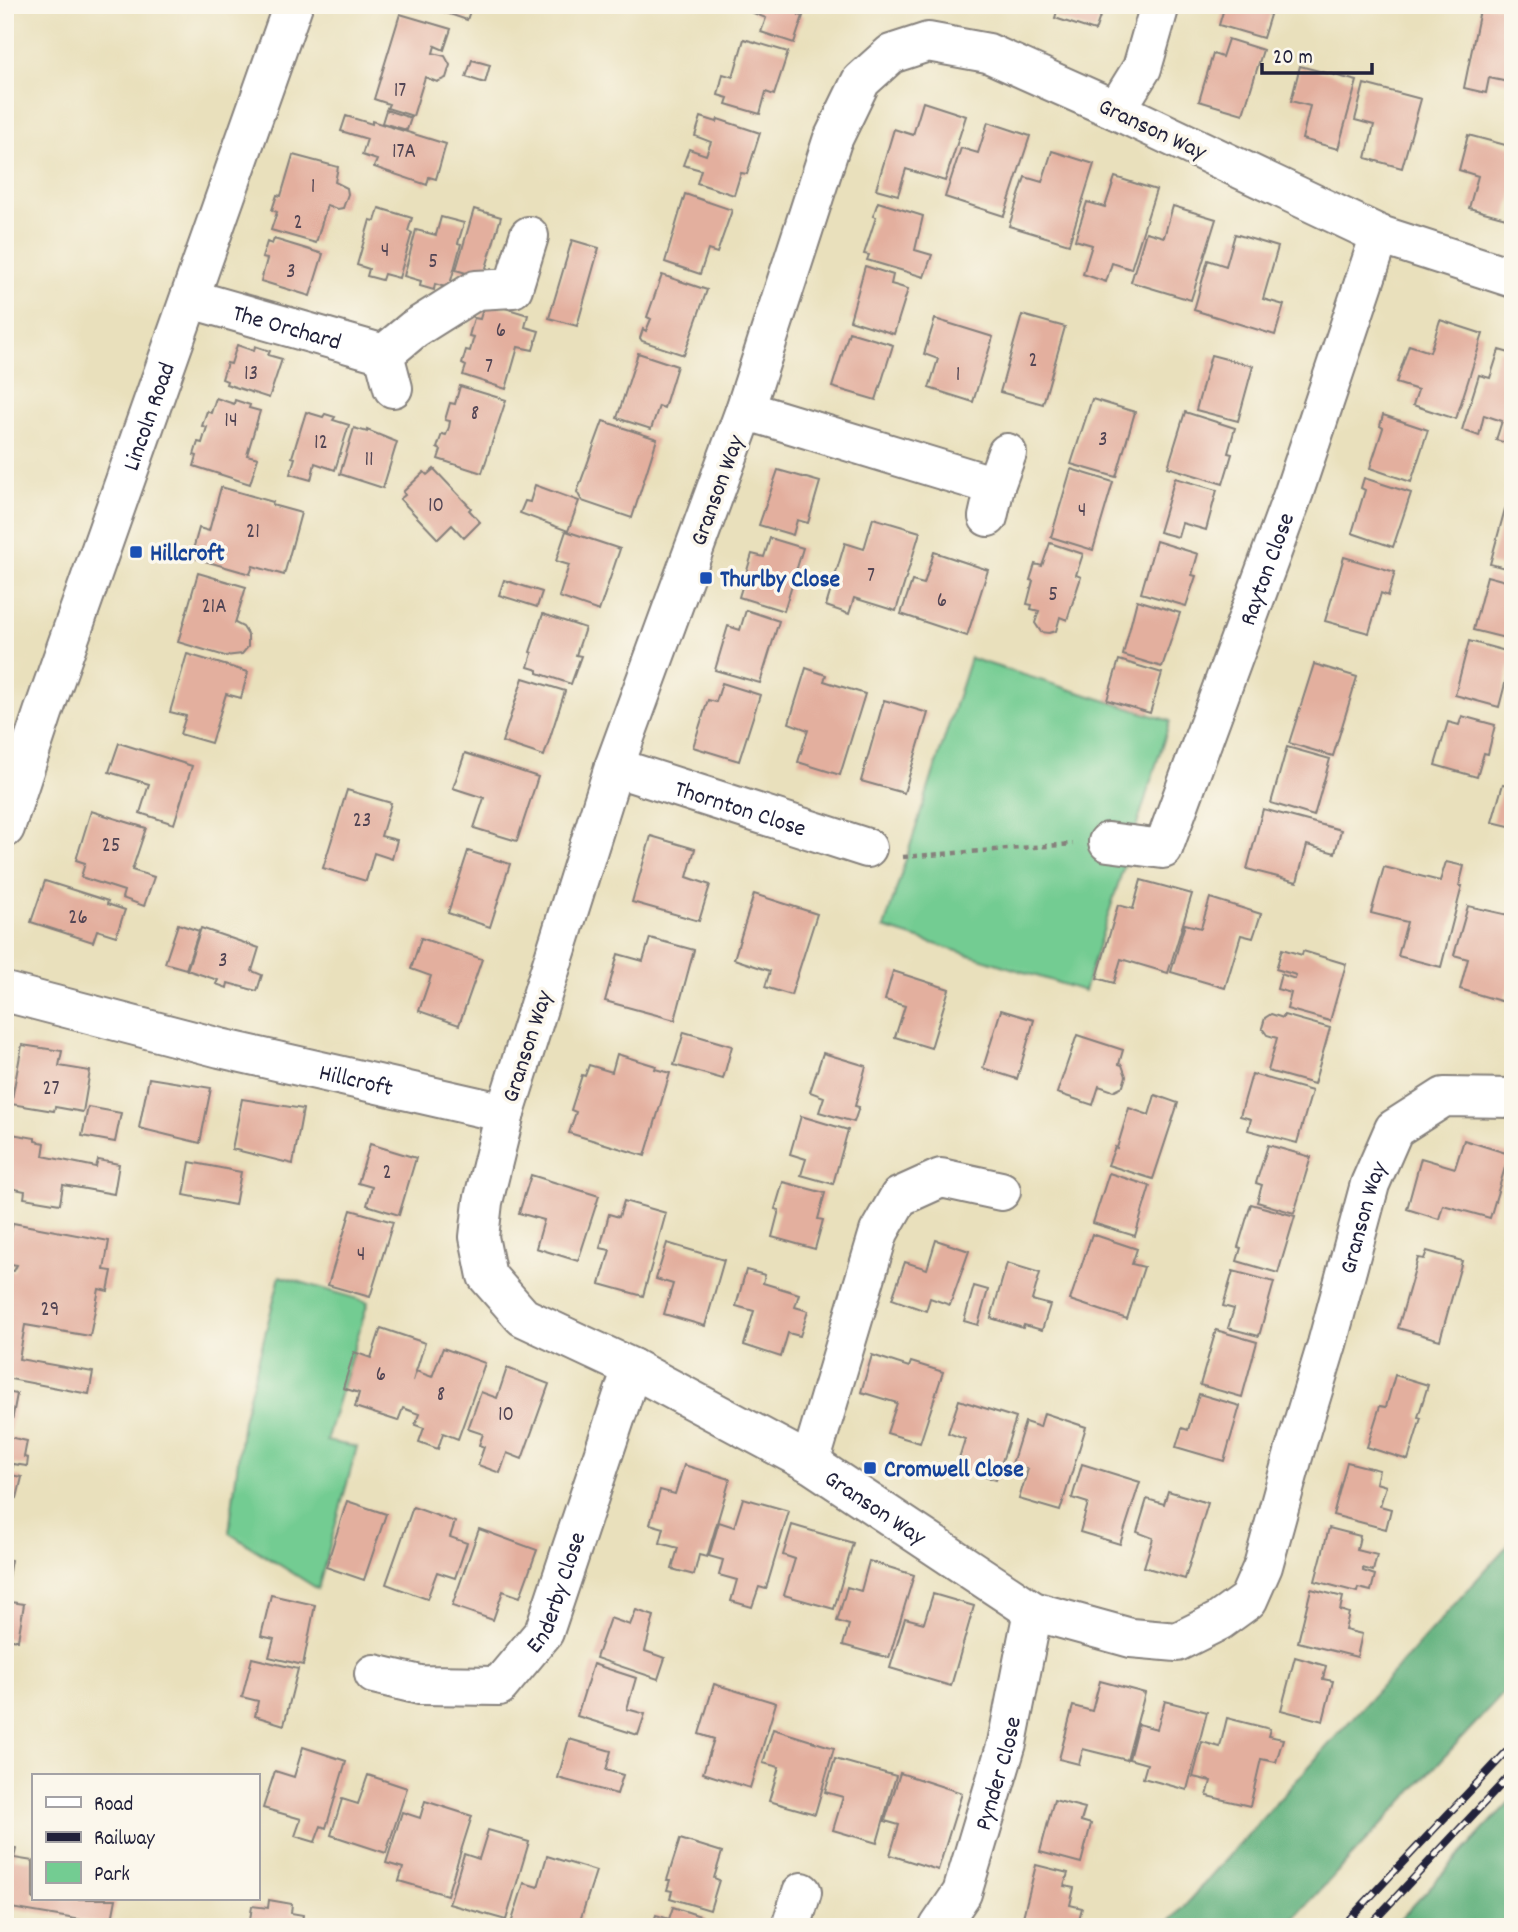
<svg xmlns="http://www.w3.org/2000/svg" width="1518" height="1932" font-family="Dekko,sans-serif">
<rect width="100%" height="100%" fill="#fbf7ec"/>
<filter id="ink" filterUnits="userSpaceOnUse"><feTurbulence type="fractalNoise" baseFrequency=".0143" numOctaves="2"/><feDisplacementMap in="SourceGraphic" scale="14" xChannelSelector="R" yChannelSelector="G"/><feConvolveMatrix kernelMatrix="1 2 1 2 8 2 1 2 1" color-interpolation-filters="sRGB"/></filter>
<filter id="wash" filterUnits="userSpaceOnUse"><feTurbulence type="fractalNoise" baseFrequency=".00686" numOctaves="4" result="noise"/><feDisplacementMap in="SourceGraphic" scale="28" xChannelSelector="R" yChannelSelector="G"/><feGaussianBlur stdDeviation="1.57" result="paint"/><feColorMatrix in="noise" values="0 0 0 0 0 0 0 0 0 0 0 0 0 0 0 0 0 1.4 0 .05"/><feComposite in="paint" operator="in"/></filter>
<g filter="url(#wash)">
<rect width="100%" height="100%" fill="#e9e0bc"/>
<path fill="#73cc92" stroke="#4a7766" stroke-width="2" d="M970,658L1170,721L1084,991L884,928Z
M280,1276L368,1302L326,1441L357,1447L318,1589L229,1533L243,1420Z"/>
<path fill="#5eb07c" stroke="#40695c" stroke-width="2" d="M1513,1539V1683L1286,1927H1165Z
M1513,1798V1927H1393Z"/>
<g id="blocks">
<path fill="#e3af9e" d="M423,5H472L467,20Z
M755,5H802L799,15L803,16L794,43L761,32L766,18L753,13Z
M1059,5H1104L1095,31L1055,18Z
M1225,5H1273L1263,38L1219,25Z
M1481,5L1513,8V83L1489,78L1486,93L1464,88Z
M400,14L451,29L444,50L435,46L433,53L445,56L450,65L446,78L437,82L425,77L413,116L387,108L389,104L374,99Z
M744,39L788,52L774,95L766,92L760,114L726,104L728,98L718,95L723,74L733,77Z
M1228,39L1263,50L1243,114L1199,101L1213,54L1222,57Z
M472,60L490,65L485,83L466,77Z
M1300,66L1357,81L1338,149L1302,139L1310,106L1291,101Z
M1364,84L1421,99L1402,168L1366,158L1374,125L1355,120Z
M923,102L966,116L945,181L906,169L898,195L876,189L894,129L913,135Z
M386,110L411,118L407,130L382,123Z
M346,116L372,124V121L446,144L436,179L429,177L427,185L374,167L377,160L362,155L367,139L341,131Z
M701,117L717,122L718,119L760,133L747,174L741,173L734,195L697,183L701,170L683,165L689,149L706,155L711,142L695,136Z
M988,122L1030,136L1004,216L945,197L961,148L978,153Z
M1468,135L1513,147V192L1506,218L1469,208L1478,176L1459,170Z
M1052,151L1094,164L1069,244L1009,226L1025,177L1042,182Z
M293,155L338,167L335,182L347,188L348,194L343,208L337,209L327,205L316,243L271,230L277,212L272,210L277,195L281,196Z
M1115,177L1156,190L1131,269L1112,263L1106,282L1083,274L1092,245L1075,240L1087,202L1105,207Z
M685,194L732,210L717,253L708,250L700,274L665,262Z
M878,202L923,216L915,250L932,255L924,277L867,260L869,255L864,254L876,217L873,216Z
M1173,206L1216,219L1191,300L1131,282L1146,232L1164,237Z
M379,208L412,218L408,231L412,233L399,278L384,274L382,280L367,276L369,269L357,265L370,220L375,221Z
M474,209L501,217L483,278L456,270Z
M441,217L464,223L458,243L461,244L449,288L435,284L434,290L420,286L421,281L404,276L416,230L436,235Z
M1235,234L1278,247L1263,299L1284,305L1275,335L1194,310L1208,260L1226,266Z
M274,239L323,254L310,296L261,281L267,259L262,258L267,242L272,244Z
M572,240L599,248L577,326L549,318Z
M865,266L893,275L891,284L908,289L894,334L850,320Z
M662,275L707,290L684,355L642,341L640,338L643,329L646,331L651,319L647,317Z
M485,302L528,315L525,327L539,331L533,350L518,347L506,389L463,375L466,366L462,364L466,350L470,351L473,340L474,337L469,336L474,318L480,319Z
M1022,315L1065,327L1043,404L1000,392Z
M935,319L993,337L973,402L929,388L938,359L924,354Z
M1440,320L1483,334L1456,419L1413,405L1418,390L1396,383L1409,345L1430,352Z
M849,332L893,345L876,400L832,387Z
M237,345L254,351L255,346L270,351L268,355L282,359L269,398L226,384L227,381L222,379L227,363L231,364Z
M1499,350L1513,354V445L1496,440L1502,421L1484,415L1479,436L1462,430L1479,375L1490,378Z
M638,353L677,366L664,408L659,406L651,429L617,418Z
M1211,355L1253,366L1238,421L1196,410Z
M460,386L506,400L482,473L438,459L441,450L437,448L442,434L446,435L449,427L450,421L445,420L450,403L455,404Z
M216,398L234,404L235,400L250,405L249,408L260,411L247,455L258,458L250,484L194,466L197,456L194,455L198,442L202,443L207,427L202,426L207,411L211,413Z
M1092,399L1135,412L1116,477L1071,464Z
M306,412L323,417L325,414L335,417L333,420L349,425L335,470L315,463L311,480L290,474L295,458L292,457Z
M1185,412L1235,428L1228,453L1232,454L1223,484L1168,467Z
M1383,415L1428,430L1411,482L1370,468L1383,428L1380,426Z
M603,421L657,439L632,518L582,501L577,492Z
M354,428L367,432V430L397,442L383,488L340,474Z
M434,469L471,508L469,510L480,522L464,538L452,525L438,539L400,499L405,495L403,492L424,472L427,475Z
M1071,469L1113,482L1093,550L1051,537Z
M778,470L820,482L808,523L797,520L793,535L759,525Z
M1175,478L1217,490L1206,530L1182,523L1178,537L1159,532Z
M1364,478L1411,493L1393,547L1352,533L1365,490L1361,488Z
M535,485L579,501L568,531L520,513L525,501L530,502Z
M221,487L273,502L272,505L301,513L284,575L253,566L250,574L191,557L199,528L209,531Z
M1505,509L1513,511V570L1490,564Z
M873,518L920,532L896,611L854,598L849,614L826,606L845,543L864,549Z
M566,531L620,549L599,611L559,597L569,565L556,561Z
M770,538L803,548L784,611L739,597L752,554L764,557Z
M1156,541L1198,554L1192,575L1196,576L1186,606L1141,593Z
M1050,543L1083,554L1076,575L1081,577L1067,620L1060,617L1056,631L1049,633L1041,632L1035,623L1039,611L1031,609L1032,605L1027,604L1033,581L1030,580L1035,564L1042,566Z
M934,552L988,570L967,636L901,614L912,581L924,584Z
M1344,557L1395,572L1388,596L1381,593L1369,633L1325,621Z
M198,573L246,587L235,623L243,627L248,635V647L242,654L225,656L178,642Z
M1487,576L1513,583V640L1473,630Z
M504,580L542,592L537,607L499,595Z
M1137,600L1180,613L1162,667L1123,655Z
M746,610L779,621L760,683L715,670L728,626L740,630Z
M543,614L585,628L576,655L581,656L571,684L538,673V670L528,667L532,653L530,652Z
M1469,641L1513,653L1499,707L1455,695Z
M187,654L248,672L241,698L226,694L211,743L180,734L186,716L170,712Z
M1119,660L1162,673L1150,713L1107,700Z
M1314,664L1357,677L1333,756L1289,743Z
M806,668L826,675L824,681L865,694L840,775L798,762L808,730L789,723Z
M523,678L565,691L544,756L502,742Z
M722,683L760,695L739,761L693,747L708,700L716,702Z
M884,700L928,713L904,793L861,781Z
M1462,716L1495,725L1488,754L1484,753L1477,777L1435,765L1448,722L1459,725Z
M119,743L192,766L174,824L140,813L149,784L109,772Z
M1287,747L1330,759L1314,816L1271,803Z
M465,753L538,777L517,841L474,828L484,798L453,788Z
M1503,784L1513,786V827L1492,822Z
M347,790L391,803L381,836L397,840L392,859L374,853L366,881L323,868Z
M1263,809L1341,830L1335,853L1307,845L1297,882L1247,869Z
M91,811L146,828L132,870L154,877L144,906L122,898L124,891L81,877L85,863L76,860Z
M651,836L695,849L687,877L710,885L699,921L632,902Z
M468,851L510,864L490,927L448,913Z
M1446,862L1464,866L1459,886H1462L1441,967L1398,956L1407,922L1371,913L1384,867L1440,881Z
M1141,880L1192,894L1168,973L1121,959L1114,983L1097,978L1118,905L1133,909Z
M45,881L108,901L107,904L125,910L116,936L97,930L93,942L31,922Z
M754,894L817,914L791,995L765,987L770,971L734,959Z
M1210,898L1261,914L1253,938L1241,935L1225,988L1171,972L1185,924L1201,928Z
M1468,906L1513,916V971L1504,1002L1460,989L1468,959L1454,955Z
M178,924L199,931L186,969L165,963Z
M201,928L259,948L252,971L262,975L257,991L228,983L227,988L216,984L218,980L187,970Z
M421,938L482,959L459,1025L419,1011L431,976L411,969Z
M650,938L694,950L675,1020L605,1001L618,954L643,961Z
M1282,949L1302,955L1303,951L1346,964L1330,1021L1287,1009L1291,993L1277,989L1281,974L1295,979L1296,975L1276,969Z
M893,971L949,989L931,1048L895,1037L905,1006L885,1000Z
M1001,1010L1034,1020L1017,1079L983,1068Z
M1271,1014L1283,1018L1284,1015L1330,1028L1314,1084L1268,1071L1277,1038L1267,1035L1262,1028L1265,1018Z
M684,1032L732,1046L723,1079L674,1065Z
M1077,1035L1123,1050L1119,1064L1122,1065L1126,1076L1123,1086L1113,1091L1099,1086L1093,1105L1057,1093Z
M22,1045L62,1051L59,1066L90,1071L83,1112L55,1107L54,1111L11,1104Z
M823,1053L866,1066L855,1106L859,1107L854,1122L819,1112L824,1097L810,1092Z
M617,1054L656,1066L655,1069L670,1073L645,1156L569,1133L576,1112L571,1110L582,1075L585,1076L589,1065L612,1072Z
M1252,1074L1312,1091L1297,1143L1248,1130L1251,1119L1240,1116Z
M149,1078L211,1088L200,1143L139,1128Z
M1155,1095L1178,1103L1153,1179L1108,1165L1115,1147L1117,1148L1129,1108L1149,1115Z
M242,1099L303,1109L293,1164L232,1149Z
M88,1107L121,1113L115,1142L82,1136Z
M801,1116L848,1130L833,1184L801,1175L806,1159L790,1154Z
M6,1133L35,1138V1141L45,1143L43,1156L96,1167L98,1160L119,1164L114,1194L63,1185L60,1204L24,1198L25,1191L5,1187Z
M1464,1140L1509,1154L1490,1218L1443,1205L1439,1219L1407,1209L1421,1158L1455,1168Z
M370,1144L416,1158L399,1215L367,1205L372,1187L358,1183Z
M1268,1145L1311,1157L1294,1213L1257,1202L1262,1185L1256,1183Z
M190,1162L241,1172L235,1205L184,1195Z
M1109,1173L1150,1186L1135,1236L1093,1223Z
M531,1175L599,1196L578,1261L536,1248L544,1220L519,1213Z
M783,1182L825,1193L818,1219L823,1220L815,1249L772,1237L779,1210L775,1209Z
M624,1201L666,1213L643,1296L600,1284L610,1250L600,1248L609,1214L619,1217Z
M1251,1204L1295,1216L1278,1273L1237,1261L1241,1248L1238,1247Z
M351,1210L393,1222L370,1297L328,1285Z
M1512,1218H1513V1240L1506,1239Z
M13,1223L109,1241L104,1270L112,1271L108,1291L99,1289L90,1336L25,1325L19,1359L93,1372L89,1394L5,1378V1270L14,1271L17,1265L5,1263Z
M1092,1234L1137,1249L1132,1264L1144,1267L1127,1319L1070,1300Z
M936,1240L969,1251L950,1305L930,1298L926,1311L892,1299L905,1262L927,1269Z
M667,1243L724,1260L705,1326L664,1314L673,1284L656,1279Z
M1427,1251L1462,1261L1440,1340L1398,1328L1418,1258L1424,1259Z
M1007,1263L1040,1273L1032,1300L1050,1305L1042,1330L1024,1325L1023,1328L991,1318Z
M746,1270L765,1275L763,1283L799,1294L795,1307L808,1311L800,1336L788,1333L781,1357L744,1345L754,1311L736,1306Z
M1233,1271L1274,1282L1259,1336L1228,1328L1234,1309L1223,1306Z
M974,1286L988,1290L978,1325L964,1321Z
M381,1328L425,1343L413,1381L416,1371L432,1377L443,1348L485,1363L458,1439L443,1433L438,1449L419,1442L424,1428L415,1425L419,1414L403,1408L398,1421L355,1407L359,1393L343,1388L354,1352L371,1358Z
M1216,1330L1257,1342L1242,1397L1200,1385Z
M872,1355L909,1367L911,1362L943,1372L920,1443L887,1433L897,1403L861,1392Z
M507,1368L549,1384L522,1459L507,1453L500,1473L478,1465L484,1447L479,1445L483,1434L468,1429L481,1392L497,1398Z
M1395,1375L1428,1385L1418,1417L1421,1418L1408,1460L1367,1447L1380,1406L1386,1407Z
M5,1392L17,1394L9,1437L27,1441L24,1457L28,1458L27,1466L13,1464V1467L5,1465Z
M1199,1394L1240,1406L1224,1461L1176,1447L1182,1428L1188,1430Z
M959,1400L1016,1418L996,1480L956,1468L965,1439L948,1433Z
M1044,1413L1086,1427L1060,1511L1019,1499L1028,1469L1012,1464L1025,1422L1040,1427Z
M1347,1462L1379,1470L1376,1483L1386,1486L1380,1506L1391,1509L1386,1529L1333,1515Z
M1082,1464L1140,1482L1120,1544L1080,1532L1088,1503L1072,1498Z
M684,1465L730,1479L707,1557L699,1555L694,1575L672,1569L678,1548L660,1543L664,1528L650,1524L660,1490L675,1494Z
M5,1474L22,1477L17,1498L5,1496Z
M1168,1491L1208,1503L1185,1579L1144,1567L1153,1538L1137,1532L1147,1499L1164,1504Z
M743,1498L789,1511L766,1589L759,1587L752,1607L731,1601L737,1580L719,1575L723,1560L709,1556L719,1522L734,1527Z
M347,1501L386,1514L364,1580L326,1567Z
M413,1507L455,1522L450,1537L467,1543L455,1578L437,1572L427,1599L386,1584Z
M792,1525L853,1543L834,1609L784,1595L795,1559L783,1555Z
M1329,1528L1360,1536L1357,1550L1377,1555L1373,1571L1363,1568V1571L1375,1575L1371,1591L1358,1588L1357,1592L1315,1581Z
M479,1529L537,1550L520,1597L503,1591L493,1620L452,1606Z
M5,1559L11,1560L7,1583H5Z
M869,1561L914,1575L889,1658L843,1645L849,1625L837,1621L847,1587L861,1591Z
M1311,1589L1343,1597L1340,1610L1349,1613L1345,1630L1362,1634L1357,1657L1298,1642Z
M933,1594L974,1606L951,1686L890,1668L905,1618L924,1623Z
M271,1595L315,1605L303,1665L269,1657L274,1639L261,1636Z
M5,1601L24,1604L18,1640L5,1638Z
M636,1610L654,1616L645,1651L665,1658L658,1679L596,1658L610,1618L630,1625Z
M1295,1657L1326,1666L1323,1679L1333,1681L1323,1721L1281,1710Z
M252,1658L298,1669L284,1725L255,1716L258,1701L242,1697Z
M593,1664L636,1678L627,1709L645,1714L638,1735L577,1716Z
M1100,1681L1145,1693L1127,1760L1083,1749L1079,1764L1059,1759L1073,1706L1092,1711Z
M714,1684L776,1703L750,1788L703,1773L714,1739L699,1734Z
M1165,1701L1207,1712L1187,1790L1143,1778L1147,1764L1129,1759L1138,1724L1157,1729Z
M1227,1718L1270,1729L1268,1736L1283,1739L1276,1762L1261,1759L1250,1806L1207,1796L1211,1781L1193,1777L1202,1742L1220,1747Z
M773,1729L834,1748L815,1814L769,1801L779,1767L763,1763Z
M569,1739L611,1751L606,1770L623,1775L617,1794L558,1778Z
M303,1747L346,1761L326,1828L321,1826L315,1842L295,1836L301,1819L263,1808L275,1771L294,1777Z
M835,1759L896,1776L877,1843L833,1830L843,1797L825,1792Z
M900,1773L962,1793L938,1870L890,1855L899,1825L885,1821Z
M368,1775L407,1788L386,1853L331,1835L342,1799L358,1804Z
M1054,1800L1085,1808L1081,1821L1091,1824L1081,1863L1040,1852Z
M425,1801L472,1816L447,1895L399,1881L403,1868L386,1863L402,1812L420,1818Z
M488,1830L529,1842L506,1920L449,1904L464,1854L479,1859Z
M680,1839L722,1852L714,1878L719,1880L710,1910L670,1898L672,1891L667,1890L670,1880H667Z
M5,1847L16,1849L14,1858L33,1861V1899H116L111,1925L5,1907Z
M547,1856L596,1871L578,1927H510L524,1883L538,1887Z
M1036,1865L1068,1873L1064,1886L1074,1888L1070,1905L1082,1908L1077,1927H1061L1023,1917Z
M269,1900L292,1904L291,1913L303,1915L301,1927H249L252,1906L268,1908Z
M673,1907L706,1918L703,1927H652L656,1915L669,1919Z"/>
</g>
</g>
<g filter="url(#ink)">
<use href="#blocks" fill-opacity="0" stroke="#86817c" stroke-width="2"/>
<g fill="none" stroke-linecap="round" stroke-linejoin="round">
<g stroke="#86817c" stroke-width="42">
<g id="minor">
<path d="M1116,110L1142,68L1160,5"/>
<path id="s1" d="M1513,278L1380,235L1116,110L988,53L928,42L891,54L861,81L832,141L745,410L614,767L505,1113L483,1202L479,1237L487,1276L523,1317L632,1368L810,1463L1033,1611L1131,1638L1177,1642L1219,1621L1248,1600L1263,1566L1294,1453L1327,1344L1370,1184L1394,1129L1444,1097L1513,1098"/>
<path id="s2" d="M191,299L384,354"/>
<path d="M393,388L384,354L414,329L476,290L513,288L529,236"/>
<path d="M745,410L995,486"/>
<path d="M988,517L995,486L1007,453"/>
<path id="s3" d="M614,767L867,848"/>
<path id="s4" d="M1108,842L1163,849L1294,492L1380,235"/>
<path id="s5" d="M5,992L220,1048L505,1113"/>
<path d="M810,1463L879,1232L899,1197L941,1178L1001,1191"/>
<path id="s6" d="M374,1674L420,1685L499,1686L544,1632L632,1368"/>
<path d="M791,1927L802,1892"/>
<path id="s7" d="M939,1927L962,1893L1007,1743L1033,1611"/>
</g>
</g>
<g stroke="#86817c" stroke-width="42">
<g id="major">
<path id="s8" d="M5,828L43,713L293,5"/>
</g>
</g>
<path stroke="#86817c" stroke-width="4.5" stroke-dasharray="5 5" stroke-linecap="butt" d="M903,857L1073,844"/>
<use href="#minor" stroke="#fff" stroke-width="38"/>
<use href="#major" stroke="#fff" stroke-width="38"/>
<g stroke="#22223b" stroke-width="8">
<path id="rail" d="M1342,1927L1513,1745
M1368,1927L1513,1772"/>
</g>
<use href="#rail" stroke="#fbf7ec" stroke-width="5" stroke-dasharray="16" stroke-linecap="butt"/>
</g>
</g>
<g fill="#1a4fb4" stroke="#fbf7ec" stroke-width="2.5">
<rect x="129" y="545" width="14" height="14" rx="3.5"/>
<rect x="699" y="571" width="14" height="14" rx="3.5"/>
<rect x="863" y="1461" width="14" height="14" rx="3.5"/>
</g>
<g text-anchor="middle" stroke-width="7" stroke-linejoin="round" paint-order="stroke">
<g font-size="21" fill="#524554">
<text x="400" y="96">17</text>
<text x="404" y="157">17A</text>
<text x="313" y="192">1</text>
<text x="298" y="228">2</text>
<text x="385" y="256">4</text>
<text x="433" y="267">5</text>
<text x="291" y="277">3</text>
<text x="501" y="336">6</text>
<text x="1033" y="366">2</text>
<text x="489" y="372">7</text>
<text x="251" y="379">13</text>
<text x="958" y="380">1</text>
<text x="475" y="419">8</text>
<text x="231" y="426">14</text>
<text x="1103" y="445">3</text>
<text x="321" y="448">12</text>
<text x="369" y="465">11</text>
<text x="436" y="511">10</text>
<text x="1082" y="516">4</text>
<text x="253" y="537">21</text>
<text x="871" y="581">7</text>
<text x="1053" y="600">5</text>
<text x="942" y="606">6</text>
<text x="214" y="612">21A</text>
<text x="362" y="826">23</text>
<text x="111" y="851">25</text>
<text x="78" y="923">26</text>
<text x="223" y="966">3</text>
<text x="51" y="1094">27</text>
<text x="387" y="1178">2</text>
<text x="361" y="1260">4</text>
<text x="50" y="1315">29</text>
<text x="381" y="1380">6</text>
<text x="441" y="1400">8</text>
<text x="506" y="1420">10</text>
</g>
<g font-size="24" fill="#22223b" stroke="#fbf7ec">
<text transform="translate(1153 128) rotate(25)" y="8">Granson Way</text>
<text dy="8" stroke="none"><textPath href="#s2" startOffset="100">The Orchard</textPath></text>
<text dy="8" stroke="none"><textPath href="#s8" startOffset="436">Lincoln Road</textPath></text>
<text transform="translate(716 490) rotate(-70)" y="8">Granson Way</text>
<text dy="8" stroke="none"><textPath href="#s4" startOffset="354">Rayton Close</textPath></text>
<text dy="8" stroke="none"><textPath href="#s3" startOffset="133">Thornton Close</textPath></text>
<text transform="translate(526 1046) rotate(-72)" y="8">Granson Way</text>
<text dy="8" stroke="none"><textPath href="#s5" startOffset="362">Hillcroft</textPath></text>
<text dy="8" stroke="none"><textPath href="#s1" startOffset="3246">Granson Way</textPath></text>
<text dy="8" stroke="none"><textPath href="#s1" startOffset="2427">Granson Way</textPath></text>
<text dy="8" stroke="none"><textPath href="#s6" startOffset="238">Enderby Close</textPath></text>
<text dy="8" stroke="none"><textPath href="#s7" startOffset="166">Pynder Close</textPath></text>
</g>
<g font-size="24" font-weight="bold" fill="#164399" stroke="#fbf7ec" text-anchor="start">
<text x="150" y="560">Hillcroft</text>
<text x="720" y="586">Thurlby Close</text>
<text x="884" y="1476">Cromwell Close</text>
</g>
</g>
<rect width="1518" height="1932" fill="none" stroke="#fbf7ec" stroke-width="28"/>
<rect x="32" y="1774" width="228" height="126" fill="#fbf7ec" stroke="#a4a2a5" stroke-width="2"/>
<rect x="46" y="1797" width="35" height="10" fill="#ffffff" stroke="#a4a2a5" stroke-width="2"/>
<text x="94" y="1810" font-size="21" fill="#22223b">Road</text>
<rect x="46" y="1832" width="35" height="10" fill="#22223b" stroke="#a4a2a5" stroke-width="2"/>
<text x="94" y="1844" font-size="21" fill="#22223b">Railway</text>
<rect x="46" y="1862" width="35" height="21" fill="#73cc92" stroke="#a4a2a5" stroke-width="2"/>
<text x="94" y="1880" font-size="21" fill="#22223b">Park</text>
<path d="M1262 63v10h110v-10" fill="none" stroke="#22223b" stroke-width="3.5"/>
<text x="1273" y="63" font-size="21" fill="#22223b" stroke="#fbf7ec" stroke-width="5" paint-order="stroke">20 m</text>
</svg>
